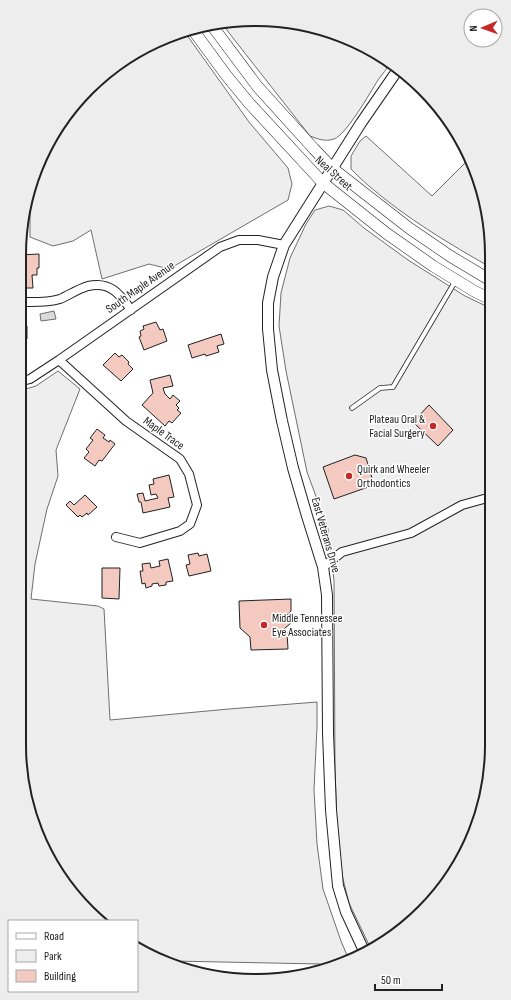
<svg xmlns="http://www.w3.org/2000/svg" width="511" height="1000" font-family="'Sofia Sans Condensed',sans-serif">
<rect width="100%" height="100%" fill="#fff"/>
<path fill="#eee" stroke="#6f6f6f" d="M271,19L360,43L391,63C387,69 382,74 378,80C370,93 346,135 334,139C325,142 318,139 310,136L233,38L224,26Z
M184,31L249,122L288,168L292,184L288,200L169,269L149,264L102,279L91,230L73,241L53,246L30,237V199L43,151L99,78L179,32Z
M366,136L432,196L470,158L474,165L490,224V267C448,243 406,218 369,186C363,181 357,175 351,169V156L360,141Z
M329,206L343,210L364,228L408,260L465,296L490,308L492,760L468,849L423,912L371,949L349,903L342,875L337,825L335,766L334,581L328,529L307,472L286,371L279,326L281,293L290,258L306,224L315,210Z
M58,371L80,389L56,450L58,476L47,509L35,564L31,599L98,606L104,609L110,720L229,709L317,702V727L314,790L317,844L323,889L341,941L349,960L327,967L320,964L172,961L137,947V921H103L68,889L32,821L19,745V391L36,386Z"/>
<path fill="#d9d9d9" stroke="#6f6f6f" d="M54,311L56,319L41,321L40,314Z"/>
<path fill="#f3c9c0" stroke="#222" d="M39,254V268H37V275H32L33,288H24L23,275H19V255Z
M19,316H22L21,326H27V339H22V346H19Z
M156,322L160,330L163,329L167,341L144,350L139,337L141,336L140,331L144,329L143,326Z
M221,334L224,344L217,346L219,352L206,356L205,354L192,358L188,345Z
M115,353L119,357L122,355L129,362L128,364L133,369L121,381L103,365Z
M170,375L173,386L163,388L165,394L170,399L173,395L180,401L176,405L179,408L177,410L181,413L172,423L169,421L165,426L142,405L153,393L150,380Z
M429,405L453,430L438,446L413,422Z
M97,429L105,435L103,438L109,442L110,440L115,444L102,461L99,460L95,466L84,458L89,452L86,449L93,440L90,438Z
M355,455L366,458L374,485L334,499L323,467Z
M169,475L174,497L168,498L170,507L143,513L141,502H139L137,494L143,493L145,501L158,498L156,494L151,495L149,485L154,484L153,479Z
M85,495L97,507L88,515L87,513L82,517L80,515L78,517L66,505L70,501L74,505Z
M198,553L199,556L207,554L211,571L189,576L186,565L190,564L188,555Z
M168,559L173,581L166,582V585L159,586L158,583L152,584V586L146,588L145,583L142,584L140,571H143L142,564L150,563L151,568L160,566L159,561Z
M102,568H120L119,599L102,598Z
M291,599V611L285,617L291,623L284,629L287,632L288,649L251,650L250,637L240,628L239,601Z"/>
<g fill="none" stroke-linecap="round" stroke-linejoin="round">
<g stroke="#222" stroke-width="5.5">
<path id="service" d="M352,408L380,388L393,387L456,280"/>
</g>
<g stroke="#222" stroke-width="10">
<path id="minor" d="M19,302C33,302 47,303 60,299C69,295 78,289 88,286C110,281 120,294 131,310
M59,360L126,421L180,459L189,474L197,505L190,524L180,531L140,543L116,537
M19,382L30,379L59,360L220,247L239,240H258L284,245
M323,567L342,552L411,533L462,505L491,497"/>
</g>
<g stroke="#222" stroke-width="12">
<path id="tertiary" d="M365,953L346,912L338,886L331,810L328,733L327,595L323,567L307,516L293,468L282,421L272,370L268,329V303L273,277L284,245L361,123L399,68"/>
</g>
<g stroke="#222" stroke-width="12">
<path id="secondary" d="M213,27L257,86L314,149L332,168L409,228L450,256L490,280
M193,30L226,75L249,103L323,183L386,233L433,266L474,291L490,299"/>
</g>
<use href="#service" stroke="#fff" stroke-width="4"/>
<use href="#minor" stroke="#fff" stroke-width="8"/>
<use href="#tertiary" stroke="#fff" stroke-width="10"/>
<use href="#secondary" stroke="#fff" stroke-width="11"/>
</g>
<g fill="#c62828" stroke="#fff" stroke-width="1.5">
<circle cx="433" cy="426" r="4"/>
<circle cx="349" cy="476" r="4"/>
<circle cx="264" cy="625" r="4"/>
</g>
<g text-anchor="middle" stroke-width="3" stroke-linejoin="round" paint-order="stroke">
<g font-size="12" fill="#222" stroke="#fff">
<text transform="translate(334 173) rotate(42)" y="4">Neal Street</text>
<text transform="translate(140 287) rotate(-35)" y="4">South Maple Avenue</text>
<text transform="translate(164 433) rotate(36)" y="4">Maple Trace</text>
<text transform="translate(326 535) rotate(74)" y="4">East Veterans Drive</text>
</g>
<g font-size="12" fill="#222" stroke="#fff" text-anchor="start">
<text x="425" y="423" text-anchor="end">Plateau Oral &amp;<tspan x="425" dy="14">Facial Surgery</tspan></text>
<text x="357" y="473">Quirk and Wheeler<tspan x="357" dy="14">Orthodontics</tspan></text>
<text x="272" y="622">Middle Tennessee<tspan x="272" dy="14">Eye Associates</tspan></text>
</g>
</g>
<path d="M0 0H511V1000H0ZM255 26H256A229 229 0 0 1 485 255V745A229 229 0 0 1 256 974H255A229 229 0 0 1 26 745V255A229 229 0 0 1 255 26Z" fill="#ededed" fill-rule="evenodd"/>
<path fill="none" stroke="#222" stroke-width="2" d="M255 26H256A229 229 0 0 1 485 255V745A229 229 0 0 1 256 974H255A229 229 0 0 1 26 745V255A229 229 0 0 1 255 26Z"/>
<rect x="8" y="920" width="130" height="72" fill="#ffffff" stroke="#a7a7a7"/>
<rect x="16" y="933" width="20" height="6" fill="#ffffff" stroke="#a7a7a7"/>
<text x="44" y="940" font-size="12" fill="#222222">Road</text>
<rect x="16" y="950" width="20" height="12" fill="#eeeeee" stroke="#a7a7a7"/>
<text x="44" y="960" font-size="12" fill="#222222">Park</text>
<rect x="16" y="970" width="20" height="12" fill="#f3c9c0" stroke="#a7a7a7"/>
<text x="44" y="980" font-size="12" fill="#222222">Building</text>
<g transform="translate(483 28) rotate(268)"><circle r="19" fill="#ffffff" stroke="#a7a7a7"/>
<path d="M0-3L7 15L0 10L-7 15Z" fill="#c62828"/>
<text y="-6" font-size="11" font-weight="bold" text-anchor="middle" fill="#222222">N</text>
</g>
<path d="M375 984v6h67v-6" fill="none" stroke="#222222" stroke-width="2"/>
<text x="381" y="984" font-size="12" fill="#222222" stroke="#ffffff" stroke-width="3" paint-order="stroke">50 m</text>
</svg>
